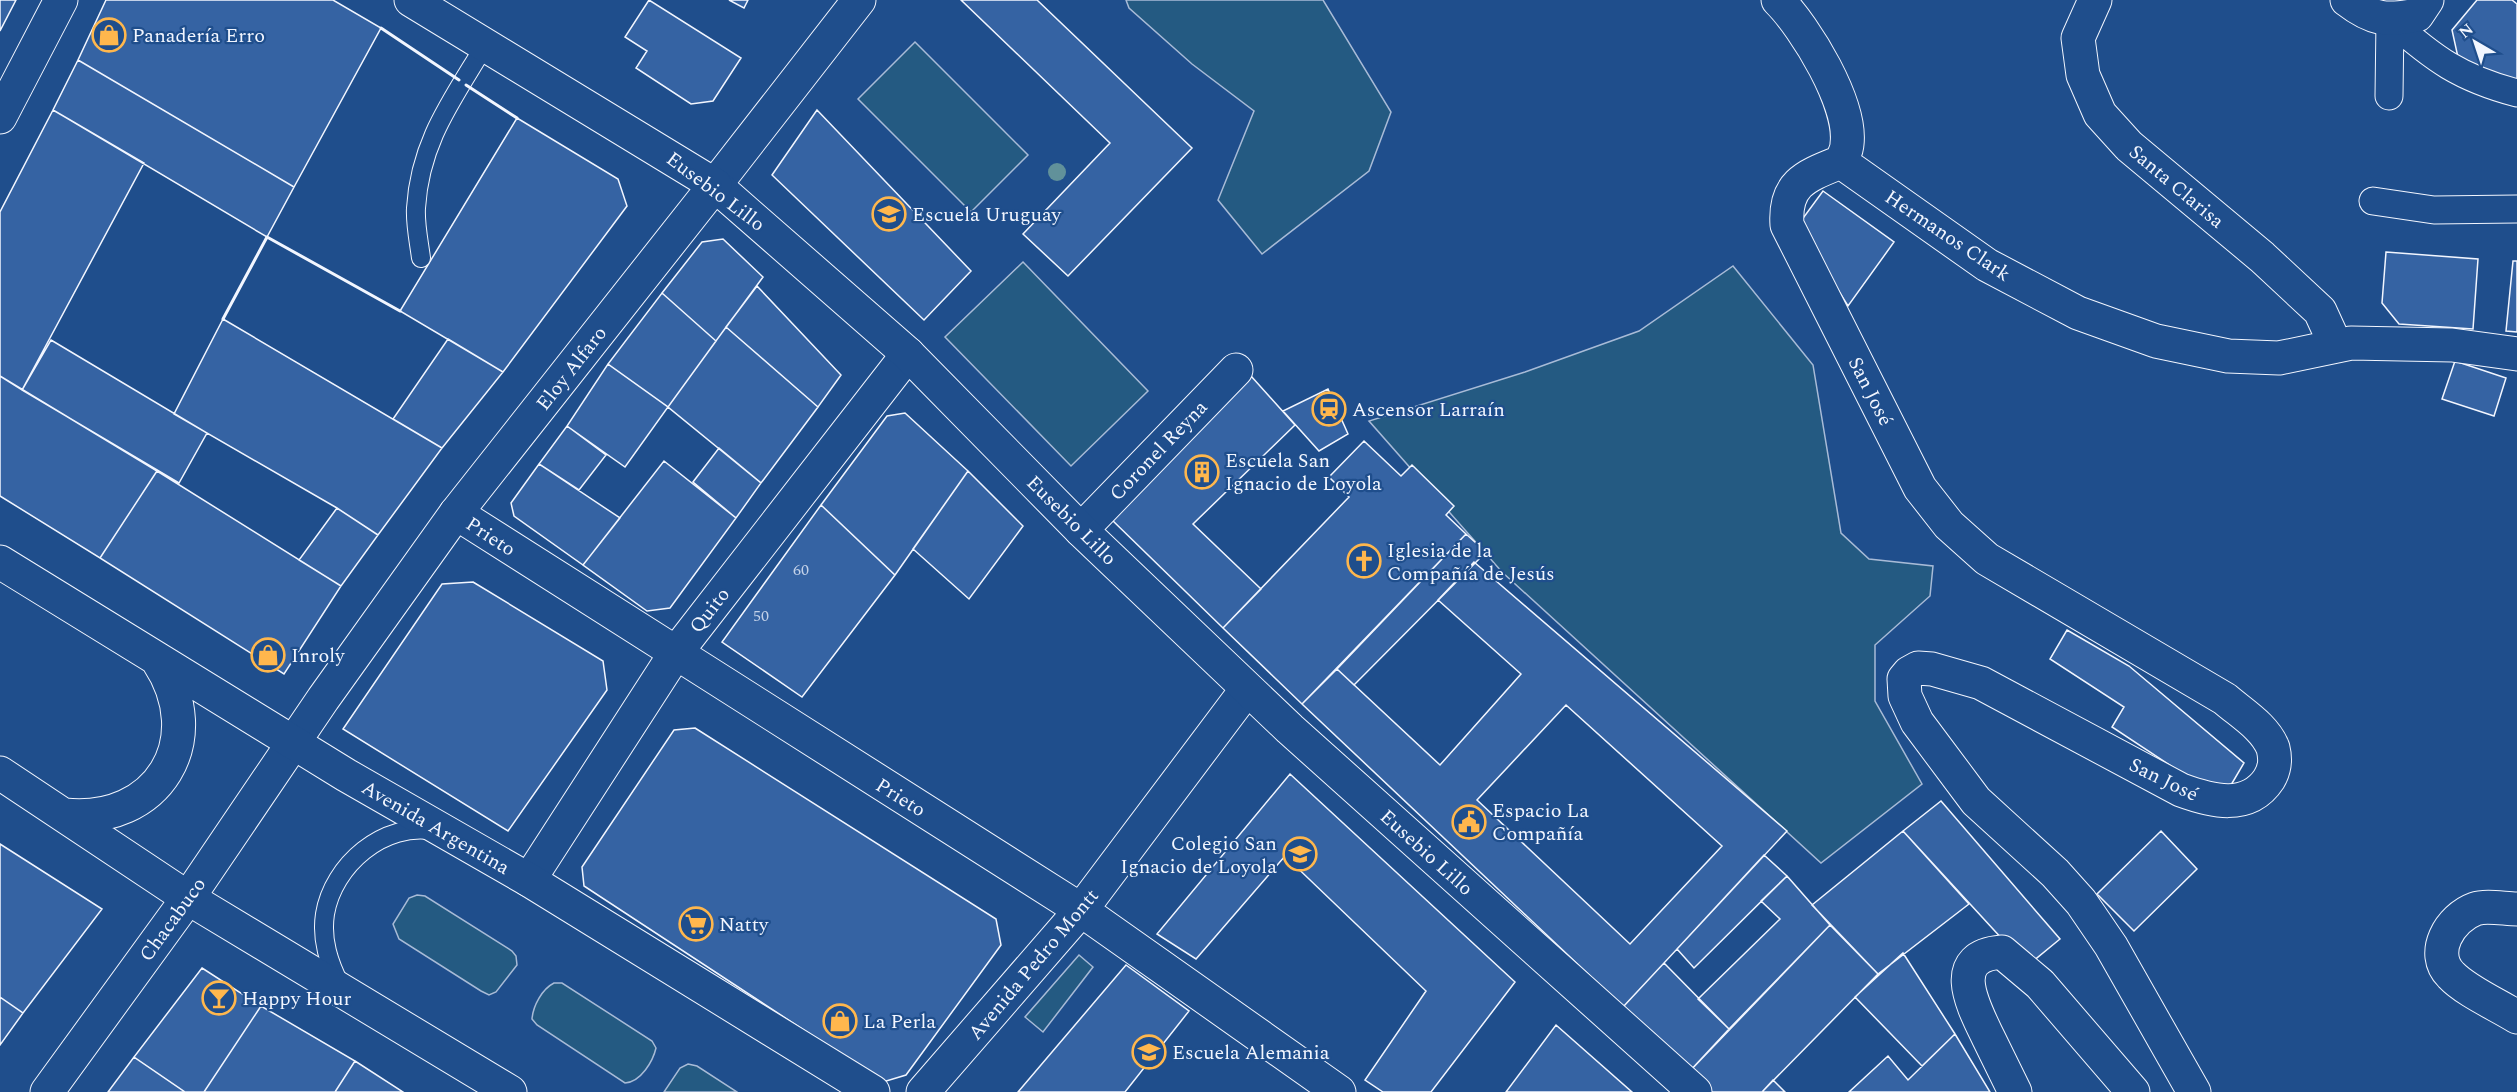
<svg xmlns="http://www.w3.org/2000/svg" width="2517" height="1092" font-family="Spectral,serif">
<rect width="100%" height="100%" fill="#1f4e8c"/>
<path fill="#245a82" stroke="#a8bbd7" stroke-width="1.5" d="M1126,0H1323L1391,112L1369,171L1262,254L1218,200L1254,111L1192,64L1129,8Z
M915,42L1028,155L971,212L858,99Z
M1023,262L1148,391L1071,466L945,337Z
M1733,266L1813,365L1841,533L1869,559L1933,566L1930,596L1875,645V701L1922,784L1821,863L1502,572L1369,421L1525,372L1639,331Z
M417,895L425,896L512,951L516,956L517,965L496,992L489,995L481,991L399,939L393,924L409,898Z
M1079,955L1093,967L1043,1032L1025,1017Z
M554,983H562L652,1041L656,1048C653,1061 641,1082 625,1083L537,1025L532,1019C533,1006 542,989 554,983Z
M688,1064L697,1066L737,1092H664L680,1068Z"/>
<path fill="#3563a3" stroke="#f2f6ff" stroke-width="1.5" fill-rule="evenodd" d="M0,0H16L0,31Z
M106,0H333L381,28L294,187L78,60Z
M649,0L741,58L713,101L691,104L636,68L647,51L625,37Z
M729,0H748L744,8Z
M961,0H1037L1192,148L1068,276L1023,234L1110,143Z
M2477,0H2512L2517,4V85L2459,62L2452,30Z
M78,60L294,187L267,237L53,110Z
M53,110L144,163L22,390L0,376V212Z
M817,110L971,271L924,320L772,175Z
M517,118L618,179L627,206L503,372L400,311Z
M1823,191L1894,242L1848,306L1798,225Z
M723,239L763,277L716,341L662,293L702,242Z
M2386,252L2478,259L2473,329L2399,324L2382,303Z
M2513,261H2517V332L2506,331Z
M757,286L841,375L818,407L726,327Z
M662,293L716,341L668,407L608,364Z
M223,319L442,448L378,535L337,508L174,414Z
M726,327L818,407L761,483L668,407Z
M448,339L503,372L442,448L393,419Z
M51,340L207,433L179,483L22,390Z
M2455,361L2506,378L2494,416L2442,399Z
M608,364L668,407L625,467L567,426Z
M0,376L157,471L100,558L0,496Z
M1251,376L1295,425L1193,524L1261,589L1223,628L1110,518Z
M1328,389L1348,434L1319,451L1283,411Z
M905,413L968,471L895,575L821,505L887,416Z
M567,426L606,455L579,490L539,464Z
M1364,441L1401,476L1412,465L1454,506L1446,515L1466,534L1302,704L1223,628L1349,497L1329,477Z
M719,448L761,483L736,518L693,482Z
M664,461L736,518L670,608L647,611L583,565Z
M539,464L620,518L583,565L514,516L511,503Z
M157,471L341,586L284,674L100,558Z
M968,471L1023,526L969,599L913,549Z
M821,505L895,575L802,697L722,642Z
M337,508L378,535L341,586L299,560Z
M1466,534L1486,552L1354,685L1337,669Z
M1474,562L1787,831L1623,1007L1302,704L1337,669L1440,765L1521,674L1438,600ZM1566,705L1722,846L1630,944L1477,800Z
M473,582L603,661L607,690L508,831L343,729L442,584Z
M2067,630L2129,666L2244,763L2231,785L2209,791L2112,727L2124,707L2050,659Z
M695,728L996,919L1001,945L906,1075L883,1082L584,886L582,867L674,730Z
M1290,774L1515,982L1431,1092H1383L1365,1080L1426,991L1285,856L1196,959L1157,934Z
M1941,801L2060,939L2027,966L1903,831Z
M1903,831L1969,904L1878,974L1812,905Z
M2161,831L2197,869L2134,931L2097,894Z
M0,844L102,909L23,1013L0,997Z
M1764,855L1787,876L1694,968L1677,949Z
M1787,876L1830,925L1729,1029L1698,999L1780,919L1761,901Z
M1830,925L1878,974L1762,1092H1708L1688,1073Z
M1903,953L1955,1034L1922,1066L1855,997Z
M1664,963L1729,1029L1688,1073L1623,1007Z
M1126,965L1189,1011L1125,1092H1018Z
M202,968L261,1006L204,1092H185L134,1057Z
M0,997L23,1013L0,1045Z
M261,1006L355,1061L335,1092H204Z
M1556,1025L1632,1092H1506Z
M1955,1034L1990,1092H1849L1888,1056L1908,1080Z
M134,1057L185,1092H108Z
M355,1061L403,1092H335Z
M1773,1080L1785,1092H1762Z"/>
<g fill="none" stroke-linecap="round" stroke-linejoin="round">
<g stroke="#f2f6ff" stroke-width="20">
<path id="service" d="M421,258C419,242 415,224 416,208C420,141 453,99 485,45
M340,985C329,963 321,940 325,914C333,865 384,821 435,831"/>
</g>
<g stroke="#f2f6ff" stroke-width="29">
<path id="pedestrian" d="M2390,20C2434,59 2460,78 2517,93
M2389,96L2390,20
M2373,201L2434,210L2517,209"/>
</g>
<g stroke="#f2f6ff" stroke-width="35">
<path id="minor" d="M1778,0C1806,28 1852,104 1847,144C1847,150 1843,157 1841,162
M2095,0L2078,38L2083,75L2100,114L2129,146L2262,257L2320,311L2336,346
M2347,0C2373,20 2386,21 2417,15L2427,0
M1841,162C1806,176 1784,183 1787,225L1920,488L1949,525L1987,559L2225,699C2241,713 2265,727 2273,748C2276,760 2275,769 2269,779C2248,811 2211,801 2181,790L1981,683L1932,669L1918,668L1909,673L1904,679L1905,696L1917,722L1976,801L2055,873L2081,902L2111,946L2194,1092
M1841,162L1987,265L2078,313L2156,341L2228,356L2279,358L2351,343L2452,345L2517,354
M715,185L859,0
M456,513L1081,910L1339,1092
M1081,530L1236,370
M529,880L675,654L908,354
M2517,909C2505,909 2486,905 2475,909C2450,918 2429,953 2451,975C2466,991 2498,1005 2517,1017
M923,1092L1081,910L1247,689
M2015,1092C2006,1074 1997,1055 1988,1037C1973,1006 1946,956 2002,952L2040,984L2133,1092"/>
</g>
<g stroke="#f2f6ff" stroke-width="35">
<path id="tertiary" d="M715,185L908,354L1081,530L1290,729L1695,1092
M47,1092L188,898"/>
</g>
<g stroke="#f2f6ff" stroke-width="35">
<path id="secondary" d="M0,117L61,0
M188,898L323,699L456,513L715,185L411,0"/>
</g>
<g stroke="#f2f6ff" stroke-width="35">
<path id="primary" d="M0,562L346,775L529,880L873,1092
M0,773L188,898L510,1092
M64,815C158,825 210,740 158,661"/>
</g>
<use href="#service" stroke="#1f4e8c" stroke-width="18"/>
<use href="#pedestrian" stroke="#1f4e8c" stroke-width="27"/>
<use href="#minor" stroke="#1f4e8c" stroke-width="33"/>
<use href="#tertiary" stroke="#1f4e8c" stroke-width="33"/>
<use href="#secondary" stroke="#1f4e8c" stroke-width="33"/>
<use href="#primary" stroke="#1f4e8c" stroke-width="33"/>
<path stroke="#f2f6ff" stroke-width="3" d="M381,28L459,80
M466,85L517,118
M223,319L267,237L400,311"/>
</g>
<circle fill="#61919a" cx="1057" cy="172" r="9"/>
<defs>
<g id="shop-ring" transform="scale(1.725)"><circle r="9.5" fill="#1f4e8c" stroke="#ffb74d" stroke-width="1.5"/><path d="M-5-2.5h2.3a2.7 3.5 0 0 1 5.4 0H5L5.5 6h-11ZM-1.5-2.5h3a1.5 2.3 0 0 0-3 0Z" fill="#ffb74d"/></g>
<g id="school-ring" transform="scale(1.725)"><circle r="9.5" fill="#1f4e8c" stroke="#ffb74d" stroke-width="1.5"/><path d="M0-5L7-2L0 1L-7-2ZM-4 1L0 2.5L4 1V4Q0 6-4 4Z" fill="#ffb74d"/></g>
<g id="station-ring" transform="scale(1.725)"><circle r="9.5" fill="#1f4e8c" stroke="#ffb74d" stroke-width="1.5"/><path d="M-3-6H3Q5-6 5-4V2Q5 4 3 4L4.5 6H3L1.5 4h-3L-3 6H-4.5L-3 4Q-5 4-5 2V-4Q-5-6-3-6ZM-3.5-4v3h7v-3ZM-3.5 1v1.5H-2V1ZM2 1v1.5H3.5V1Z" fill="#ffb74d"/></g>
<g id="building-ring" transform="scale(1.725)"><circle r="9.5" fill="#1f4e8c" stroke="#ffb74d" stroke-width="1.5"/><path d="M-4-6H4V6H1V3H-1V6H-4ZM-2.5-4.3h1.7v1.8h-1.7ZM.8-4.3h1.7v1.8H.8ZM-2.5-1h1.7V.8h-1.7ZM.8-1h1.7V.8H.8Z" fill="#ffb74d"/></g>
<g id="church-ring" transform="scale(1.725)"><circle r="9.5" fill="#1f4e8c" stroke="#ffb74d" stroke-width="1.5"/><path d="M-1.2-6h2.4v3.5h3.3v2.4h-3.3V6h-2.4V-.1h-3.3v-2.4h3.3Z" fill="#ffb74d"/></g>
<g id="civic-ring" transform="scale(1.725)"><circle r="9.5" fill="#1f4e8c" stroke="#ffb74d" stroke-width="1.5"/><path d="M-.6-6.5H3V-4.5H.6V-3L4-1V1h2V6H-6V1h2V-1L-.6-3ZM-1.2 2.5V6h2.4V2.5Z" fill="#ffb74d"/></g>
<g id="supermarket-ring" transform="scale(1.725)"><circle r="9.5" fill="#1f4e8c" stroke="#ffb74d" stroke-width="1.5"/><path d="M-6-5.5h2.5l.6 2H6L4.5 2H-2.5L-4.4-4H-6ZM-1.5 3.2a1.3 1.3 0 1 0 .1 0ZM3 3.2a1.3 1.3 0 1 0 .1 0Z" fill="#ffb74d"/></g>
<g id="bar-ring" transform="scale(1.725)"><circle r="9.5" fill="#1f4e8c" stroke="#ffb74d" stroke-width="1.5"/><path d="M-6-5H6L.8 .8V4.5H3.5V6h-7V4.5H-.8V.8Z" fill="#ffb74d"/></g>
</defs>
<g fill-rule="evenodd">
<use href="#shop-ring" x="109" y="35"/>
<use href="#school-ring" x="889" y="214"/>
<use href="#station-ring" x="1329" y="409"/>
<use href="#building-ring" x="1202" y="472"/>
<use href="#church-ring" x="1364" y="561"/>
<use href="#shop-ring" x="268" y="655"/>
<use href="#civic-ring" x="1469" y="822"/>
<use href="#school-ring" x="1300" y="854"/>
<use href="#supermarket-ring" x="696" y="924"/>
<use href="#bar-ring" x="219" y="998"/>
<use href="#shop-ring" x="840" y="1021"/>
<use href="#school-ring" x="1149" y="1052"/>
</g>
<g text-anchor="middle" stroke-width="4.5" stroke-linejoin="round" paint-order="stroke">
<g font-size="16" fill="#c3d1e8">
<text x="801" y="575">60</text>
<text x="761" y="621">50</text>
</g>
<g font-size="20" fill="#f2f6ff" stroke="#1f4e8c" text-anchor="start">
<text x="132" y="42">Panadería Erro</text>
<text x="912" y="221">Escuela Uruguay</text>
<text x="1352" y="416">Ascensor Larraín</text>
<text x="1225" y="467">Escuela San<tspan x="1225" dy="23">Ignacio de Loyola</tspan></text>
<text x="1387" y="557">Iglesia de la<tspan x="1387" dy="23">Compañía de Jesús</tspan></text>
<text x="291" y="662">Inroly</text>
<text x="1492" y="817">Espacio La<tspan x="1492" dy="23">Compañía</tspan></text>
<text x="1277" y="850" text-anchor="end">Colegio San<tspan x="1277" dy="23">Ignacio de Loyola</tspan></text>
<text x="719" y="931">Natty</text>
<text x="242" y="1005">Happy Hour</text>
<text x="863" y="1028">La Perla</text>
<text x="1172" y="1059">Escuela Alemania</text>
</g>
<g font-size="20" fill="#f2f6ff" stroke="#1f4e8c">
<text transform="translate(2177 186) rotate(40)" y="7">Santa Clarisa</text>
<text transform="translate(716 191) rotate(37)" y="7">Eusebio Lillo</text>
<text transform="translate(1948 235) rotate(34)" y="7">Hermanos Clark</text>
<text transform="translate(571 368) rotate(-52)" y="7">Eloy Alfaro</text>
<text transform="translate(1871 391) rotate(63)" y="7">San José</text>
<text transform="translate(1158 450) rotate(-46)" y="7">Coronel Reyna</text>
<text transform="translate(1072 520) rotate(45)" y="7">Eusebio Lillo</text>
<text transform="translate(491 536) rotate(33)" y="7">Prieto</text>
<text transform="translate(709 610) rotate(-52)" y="7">Quito</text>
<text transform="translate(2164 779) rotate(26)" y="7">San José</text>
<text transform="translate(901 797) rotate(32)" y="7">Prieto</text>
<text transform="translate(436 827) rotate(30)" y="7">Avenida Argentina</text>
<text transform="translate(1427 852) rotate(42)" y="7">Eusebio Lillo</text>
<text transform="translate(172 919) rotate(-54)" y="7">Chacabuco</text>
<text transform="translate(1033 964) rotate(-50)" y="7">Avenida Pedro Montt</text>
</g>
</g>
<g transform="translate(2475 42) rotate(321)" stroke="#1f4e8c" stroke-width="4.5" paint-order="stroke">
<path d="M0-4.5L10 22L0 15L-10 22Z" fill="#f2f6ff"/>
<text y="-9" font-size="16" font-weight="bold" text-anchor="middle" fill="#f2f6ff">N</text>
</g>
</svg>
